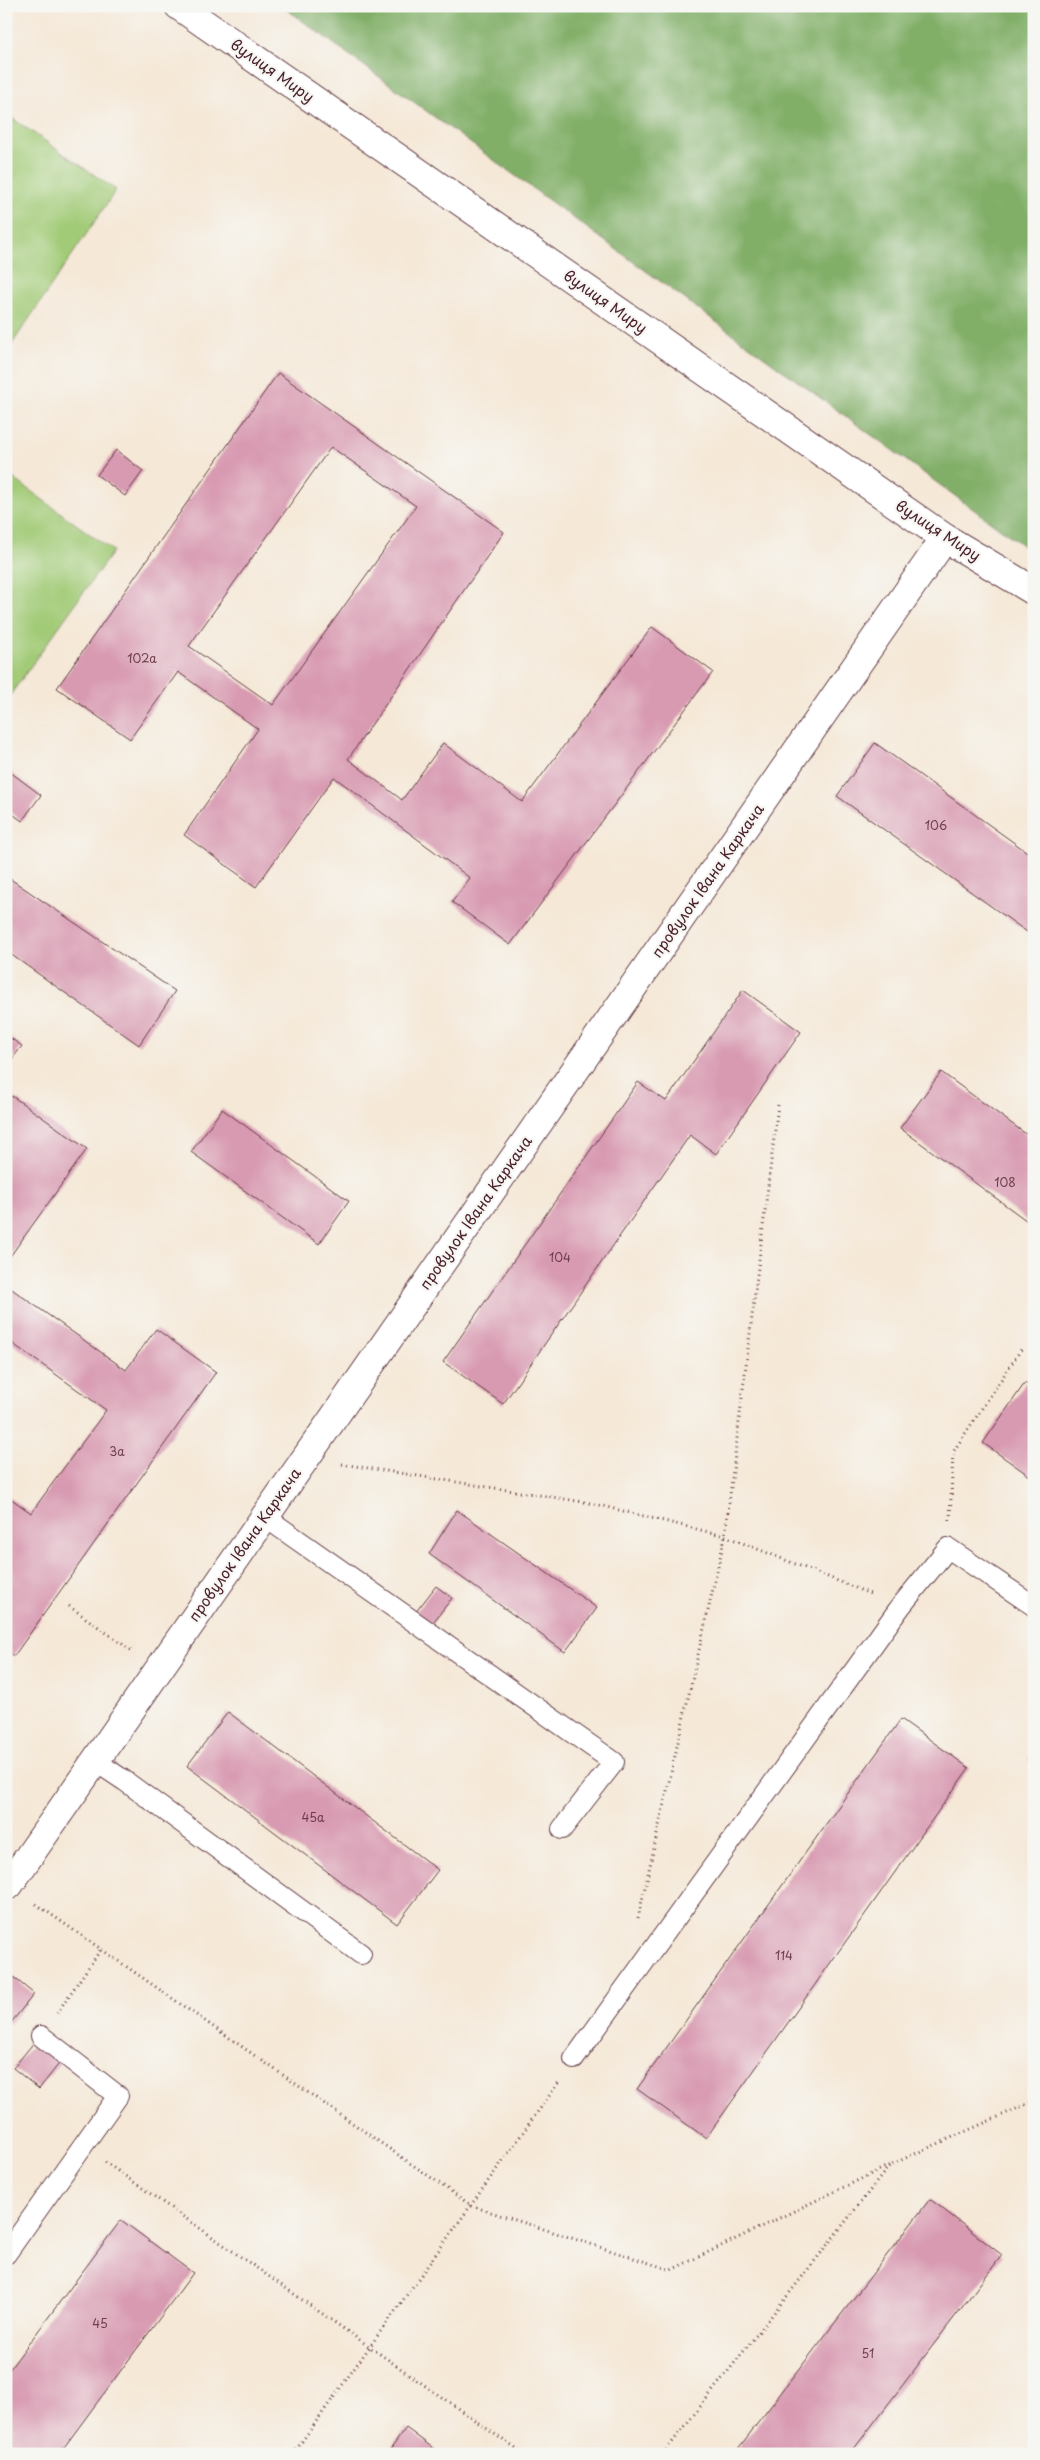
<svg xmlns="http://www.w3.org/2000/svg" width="1040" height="2460" font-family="'Playpen Sans',sans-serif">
<rect width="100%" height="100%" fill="#f6f6f2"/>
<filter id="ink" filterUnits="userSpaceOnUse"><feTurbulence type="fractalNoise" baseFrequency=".02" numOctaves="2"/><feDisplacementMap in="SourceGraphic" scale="10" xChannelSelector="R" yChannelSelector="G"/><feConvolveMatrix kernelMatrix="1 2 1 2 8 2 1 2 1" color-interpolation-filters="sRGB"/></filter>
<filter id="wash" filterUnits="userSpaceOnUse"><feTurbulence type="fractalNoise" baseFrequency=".0096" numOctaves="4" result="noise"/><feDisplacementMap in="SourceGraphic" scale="20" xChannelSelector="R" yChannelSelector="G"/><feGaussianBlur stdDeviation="1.12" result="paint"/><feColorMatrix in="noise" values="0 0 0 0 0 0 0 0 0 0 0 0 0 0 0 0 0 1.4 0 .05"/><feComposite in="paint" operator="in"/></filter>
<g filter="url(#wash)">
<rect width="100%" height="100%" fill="#f5e8d7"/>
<path fill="#a2cb77" stroke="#767551" d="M6,114L116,190L6,353Z
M6,473L113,551L6,701Z"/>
<path fill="#81af68" stroke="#66674a" d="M282,6H1034V548L1028,549Z"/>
<g id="blocks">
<path fill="#d89ab1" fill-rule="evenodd" d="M278,373L504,532L348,759L402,800L443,743L522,802L652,627L713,672L510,945L452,902L470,878L334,777L256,887L184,835L258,729L178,672L130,739L57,688ZM331,447L416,506L273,705L189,646Z
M116,450L143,471L125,496L97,475Z
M875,743L1034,857V937L837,796Z
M6,769L41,795L22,821L6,809Z
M6,876L175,991L139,1045L6,951Z
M743,990L801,1032L716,1154L690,1135L503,1404L443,1362L638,1082L666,1101Z
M6,1035L22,1046L6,1067Z
M941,1072L1034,1140V1226L900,1128Z
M12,1096L87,1149L6,1262V1104Z
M222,1109L349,1201L319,1244L191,1152Z
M6,1285L126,1370L156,1329L216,1372L14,1656L6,1651V1495L31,1513L106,1410L6,1339Z
M1025,1383L1034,1389V1479L983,1443Z
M457,1510L597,1608L565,1652L429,1554Z
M436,1586L452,1598L431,1625L415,1613Z
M228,1712L438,1870L397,1924L187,1766Z
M901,1719L969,1768L706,2138L637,2089Z
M1034,1752V1765L1028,1760Z
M6,1971L34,1994L10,2024L6,2021Z
M36,2040L62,2060L39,2089L13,2068Z
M930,2199L1002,2255L850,2454H734Z
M121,2220L193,2273L59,2454H6V2374Z
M406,2428L441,2454H387Z"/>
</g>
</g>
<g filter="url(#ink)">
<use href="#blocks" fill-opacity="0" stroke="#643d45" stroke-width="1"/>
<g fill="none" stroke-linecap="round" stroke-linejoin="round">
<g stroke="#643d45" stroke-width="22">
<path id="service" d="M265,1517L614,1762L562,1829
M95,1761L125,1781L361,1954
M574,2059L901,1606L948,1548L1034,1606
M6,2254L118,2096L41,2036"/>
</g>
<g stroke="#643d45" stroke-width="30">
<path id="minor" d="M6,1883L9,1885L945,538"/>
</g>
<g stroke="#643d45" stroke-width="30">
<path id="tertiary" d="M179,6L945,538L1034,591"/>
</g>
<path stroke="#643d45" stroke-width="3" stroke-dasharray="1 4" stroke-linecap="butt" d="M342,1464L590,1503L725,1536L873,1595
M950,1520L953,1452L1022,1348
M69,1606L132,1651
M36,1904L472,2206L671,2270L890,2165
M638,1918L725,1536L778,1105
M57,2013L101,1949
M105,2162L523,2454
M293,2454L559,2082
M663,2454L890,2165L1034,2101"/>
<use href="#service" stroke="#fff" stroke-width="20"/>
<use href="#minor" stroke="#fff" stroke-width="28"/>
<use href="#tertiary" stroke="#fff" stroke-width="28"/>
</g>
</g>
<g text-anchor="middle" stroke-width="4.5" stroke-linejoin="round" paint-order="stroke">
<g font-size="12" fill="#6e3e4c">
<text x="142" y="663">102а</text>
<text x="936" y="830">106</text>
<text x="1005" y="1187">108</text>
<text x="560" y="1262">104</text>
<text x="117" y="1456">3а</text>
<text x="313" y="1822">45а</text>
<text x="784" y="1960">114</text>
<text x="100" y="2328">45</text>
<text x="868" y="2358">51</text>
</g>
<g font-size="15" fill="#4a1f2b" stroke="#f6f6f2">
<text transform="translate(272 71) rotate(35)" y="5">вулиця Миру</text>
<text transform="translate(605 302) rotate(35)" y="5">вулиця Миру</text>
<text transform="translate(938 531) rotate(33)" y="5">вулиця Миру</text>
<text transform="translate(708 881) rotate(-55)" y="5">провулок Івана Каркача</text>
<text transform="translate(476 1213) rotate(-55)" y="5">провулок Івана Каркача</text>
<text transform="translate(245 1545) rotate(-55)" y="5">провулок Івана Каркача</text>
</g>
</g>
<rect width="1040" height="2460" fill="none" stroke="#f6f6f2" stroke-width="25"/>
</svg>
